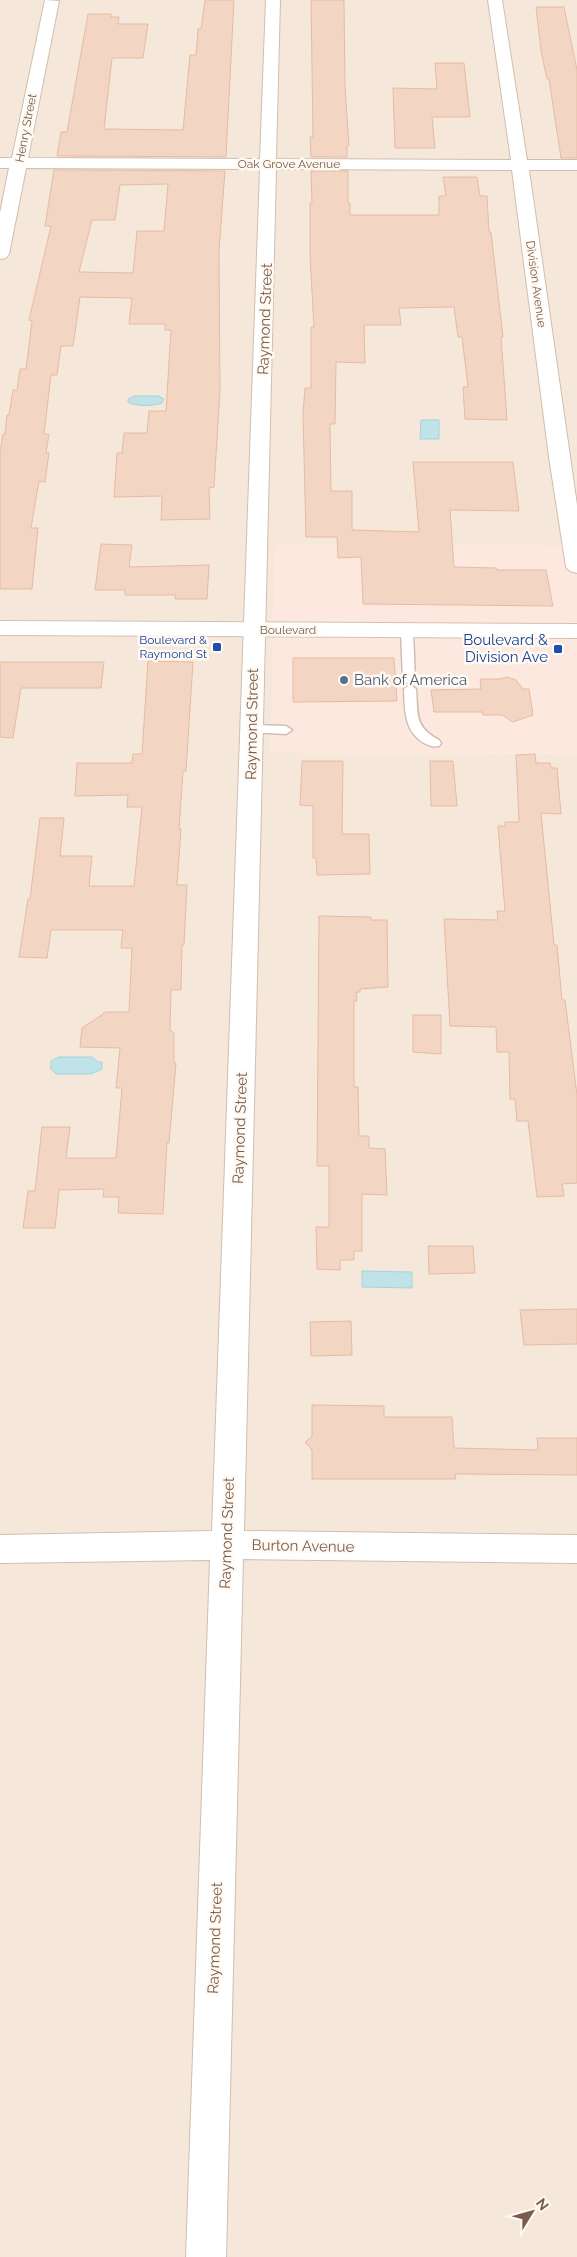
<svg xmlns="http://www.w3.org/2000/svg" width="577" height="2257" font-family="Raleway,sans-serif">
<rect width="100%" height="100%" fill="#fdf6ec"/>
<path fill="#f5e8da" d="M0,0H577V533L557,546L453,545V548L337,545H275L271,752L577,754V2257H0Z"/>
<path fill="#fde8e0" d="M577,533V754L271,753L275,545H337L453,548V545L557,546Z"/>
<path fill="#bfe3e8" stroke="#a5d3da" d="M134,396H158L164,399L162,403C153,406 137,407 128,402V399Z
M421,420H439V439H420Z
M59,1057H92L98,1062H102V1069L91,1074H56L51,1069V1061Z
M362,1271L412,1272V1288L362,1287Z"/>
<path fill="#f3d5c3" stroke="#e6bba3" fill-rule="evenodd" d="M205,0H234L226,157L57,156L61,132H67L88,14H111V17H119L118,24H148L143,58H112L104,129L183,130L190,55H196L198,29H201Z
M311,0H344L345,87L349,146H347V157H311L310,137H313Z
M536,7H564L577,70V158H561L549,79H547L541,51Z
M435,63H464L470,117H432L435,148H395L393,88L437,89Z
M54,170L225,171L219,251L220,392L214,487L209,488L210,519L161,520L162,496L114,497L117,453H122L124,433H147L149,411H166L171,330H165V324H129L132,298L80,297L73,346H61L57,375H51L44,434H49L46,453H49L45,482L39,481L31,528H38L32,589H0V452L3,434H5L7,415H9L13,390H17L20,369H26L32,321L29,320L51,226H45ZM168,184L164,231H137L133,273L79,272L92,220H115L120,185Z
M311,171H348V203H350V215H439V196H446L443,177H477L480,196H487L489,232H491L503,337H501L507,420L465,419L463,387H468L462,337H458L454,307L399,308L401,325H364L365,363L336,362L335,424H330L331,491H352V530L419,532L413,462H513L519,511L450,510L454,567L496,568L497,570H546L553,606L363,604L361,557L338,558L337,537H306L303,414L305,388H311V327H314L310,256V203H312Z
M101,544L132,545L129,567L209,565L207,599H175L176,595H125V590H95Z
M293,658H394L397,701L293,702Z
M148,661L193,662L186,771H183L179,829H181L177,885H187L184,945H182L181,990H171L170,1030L174,1033V1063H176L169,1143H167L163,1214L118,1213L119,1197H103L104,1189L59,1190L55,1228H23L28,1191H35L42,1127H70L66,1158H116L122,1088H116L120,1048L80,1047L82,1028L106,1012H129L132,948H121L123,930H51L47,958L19,957L28,899H30L40,818H64L60,856H92L89,886H134L142,807H127L128,795L75,796L77,763H132L133,754H142Z
M0,662H104L101,688H21L13,738L0,737Z
M507,677L516,680L523,689H529L533,715L513,722L502,715H483V712H434L431,690L481,689L480,679H500Z
M535,754L536,763H550L551,768H557L561,814L541,813L554,945H557L562,1000H565L577,1095V1183L562,1184L564,1196L537,1197L528,1121H517L515,1099H510L509,1052H497L496,1027L450,1026L444,919L498,920L497,911H505L498,826H505V822H519L516,755Z
M302,761H343L342,834H369L370,874L317,875L316,858H313V806L300,805Z
M430,761H453L457,806H431Z
M319,916L371,917V920H387L388,987L360,989V992H356L357,1001H354V1087H358L359,1136H369V1148L385,1149L387,1195L362,1194V1251H354V1260H340V1270L317,1269L316,1227H329V1166H317Z
M413,1015H441V1054L413,1052Z
M428,1246H473L475,1273L429,1274Z
M577,1309V1344L524,1345L520,1310Z
M351,1321L352,1355L311,1356L310,1322Z
M312,1405L384,1406V1417H452L454,1448L538,1450L537,1438H577V1475L455,1474L456,1479H312V1450L305,1442L312,1437Z"/>
<g fill="none" stroke-linecap="round" stroke-linejoin="round">
<g stroke="#d1beb0" stroke-width="3">
<path id="lane" d="M407,627L413,631L415,680L409,684L403,680L401,631Z
M410,685L416,689C418,714 414,727 439,740L441,743L439,746C433,747 430,746 424,743C404,731 405,710 404,689Z
M252,725L286,726L292,730L286,734L248,732L246,729L248,726Z"/>
</g>
<g stroke="#d1beb0" stroke-width="2">
<path id="street" d="M45,0L59,1L28,158L260,159L266,0H280L276,159L511,160L488,0H502L527,160H577V170H529L577,505V573L570,571L566,567L549,457L512,170L276,169L244,1531L577,1535V1563L243,1559L226,2257H186L210,1560L0,1563V1535L212,1531L260,169L26,168L9,254L6,258L0,259V213L9,168H0V158H12Z"/>
</g>
<g stroke="#d6c0b0" stroke-width="2">
<path id="secondary" d="M0,621L577,624V638L0,635Z"/>
</g>
<use href="#lane" fill="#fff" fill-rule="evenodd"/>
<use href="#street" fill="#fff" fill-rule="evenodd"/>
<use href="#secondary" fill="#fff" fill-rule="evenodd"/>
</g>
<g fill="#1a4fb4" stroke="#fffaf3" stroke-width="2">
<rect x="212" y="642" width="10" height="10" rx="2.5"/>
<rect x="553" y="644" width="10" height="10" rx="2.5"/>
</g>
<circle fill="#5c6f8a" stroke="#fffaf3" stroke-width="2" cx="344" cy="680" r="5"/>
<g text-anchor="middle" stroke-width="5" stroke-linejoin="round" paint-order="stroke">
<g font-size="12" fill="#7a5c4d" stroke="#fffaf3">
<text transform="translate(26 128) rotate(-79)" y="4">Henry Street</text>
<text x="289" y="168">Oak Grove Avenue</text>
<text transform="translate(536 284) rotate(82)" y="4">Division Avenue</text>
<text x="288" y="634">Boulevard</text>
</g>
<g font-size="12" fill="#164399" stroke="#fffaf3" text-anchor="end">
<text x="207" y="644">Boulevard &amp;<tspan x="207" dy="14">Raymond St</tspan></text>
</g>
<g font-size="15" fill="#7a5c4d" stroke="#fffaf3">
<text transform="translate(265 319) rotate(-88)" y="5">Raymond Street</text>
<text transform="translate(252 724) rotate(-89)" y="5">Raymond Street</text>
<text transform="translate(240 1128) rotate(-88)" y="5">Raymond Street</text>
<text transform="translate(227 1533) rotate(-88)" y="5">Raymond Street</text>
<text transform="translate(303 1546) rotate(1)" y="5">Burton Avenue</text>
<text transform="translate(215 1938) rotate(-88)" y="5">Raymond Street</text>
</g>
<g font-size="15" fill="#164399" stroke="#fffaf3" text-anchor="end">
<text x="548" y="645">Boulevard &amp;<tspan x="548" dy="17">Division Ave</tspan></text>
</g>
<g font-size="15" fill="#4e5e75" stroke="#fffaf3" text-anchor="start">
<text x="354" y="685">Bank of America</text>
</g>
</g>
<g transform="translate(532 2212) rotate(53)" stroke="#fffaf3" stroke-width="4" paint-order="stroke">
<path d="M0-4L9 19L0 12L-9 19Z" fill="#7a5c4d"/>
<text y="-8" font-size="14" font-weight="bold" text-anchor="middle" fill="#7a5c4d">N</text>
</g>
</svg>
